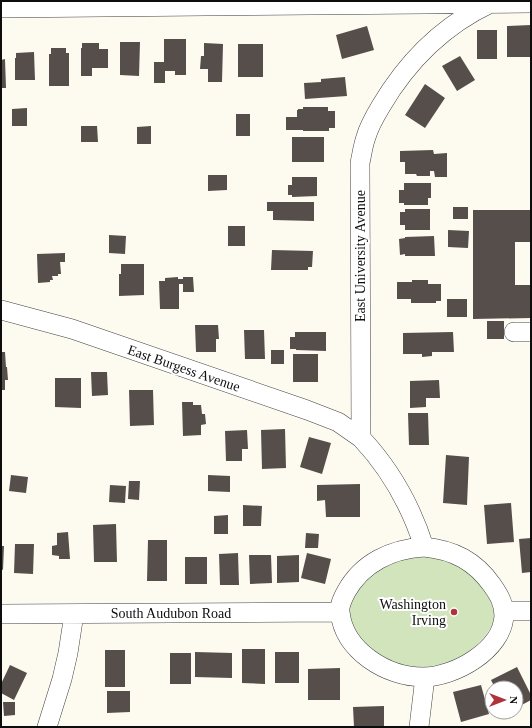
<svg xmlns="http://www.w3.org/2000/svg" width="532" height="728" font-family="Georgia,serif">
<rect width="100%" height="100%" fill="#fdfaef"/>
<path fill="#d1e4bc" d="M427,555L456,563L486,586L496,612L492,625L486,635L475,647L463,656L448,663L421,668L404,665L389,661L359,641L348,620L350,596L355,586L385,564L407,557Z"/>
<path fill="#554e4b" d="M531,25V57H507V26Z
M367,26L374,50L342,59L336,35Z
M477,30H497V59H477Z
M164,39H186V75H175V71H165V83H154V62H164Z
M120,42H140L139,76L120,75Z
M82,43H99V49H108V68H92V76H81V48H82Z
M204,43L223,44L222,82H208V69H200L201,56H204Z
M238,44H263V77H238Z
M51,48H66V53H69V86H49V54H51Z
M34,52L35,80H15V58H16V53Z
M460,56L475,80L457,91L442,66Z
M5,59L6,88H1V60Z
M345,77L347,96L305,99L304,83L321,82V79Z
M425,84L445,98L425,128L405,115Z
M303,107H328V111H335V128H329V131H303V130H286V117H297V110H298V109H303Z
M27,108V126H12V109Z
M236,114H250V136H236Z
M81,126H97L98,142H81Z
M151,126V144H137V127Z
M292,137H324V162H292Z
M433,150L434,154L447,153V177H435L434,171H430V176H417L416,174H405V162H400V151Z
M208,175H227V190L208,191Z
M292,177H317V196L292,197V195H288V185H292Z
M404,183H431V198H428V205H404V203H399V190H404Z
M267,202H314V221L273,220V211H267Z
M453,207H468V219H453Z
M405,209H430V230H405V225H400V212H405Z
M473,210H531V242H515V285H531V318L473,319Z
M228,226H245V246H228Z
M448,230L469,231L468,248L448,247Z
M109,235L126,236L125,254L109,253Z
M434,236L435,256H405V254L400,255L399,239L405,238V237Z
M272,250L313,251L312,267H308V270H271Z
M65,253V262H60L61,274H58V276H52L53,280H50V282L38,283L37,254Z
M121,264H144V295L119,296V274H121Z
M178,277V279H183V277H193L194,292H183V284H179V309H160L159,281H165V278Z
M412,280H428V284H441V301H436V303H411V299H397V282H412Z
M447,299H467V317H447Z
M487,321H504V339H487Z
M195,325H218L219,339H216V352H196Z
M244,330H264L265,359H245Z
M295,332H326V351L296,350V349H290V337H295Z
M453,332L454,352H432V356L422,357V354H403V333Z
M271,350H284V364H271Z
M1,352H5L6,367H7L8,380H5V390H1Z
M293,354H318V382H293Z
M91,372H107L108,395L92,396Z
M55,378H81V408L55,407Z
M439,380L440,398H426V407L410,408V381Z
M129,390H153L154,425L130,426Z
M182,402H193V405H201L202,414H205L206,424L201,425V435L183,436Z
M408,413H428L429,445H409Z
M285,429L286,468L262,469L261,430Z
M247,430L248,449H242V461H226L225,431Z
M309,437L331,443L322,474L300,467Z
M446,455L469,457L467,505L443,503Z
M11,475L28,477L26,493L9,491Z
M208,475L230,476V492L208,491Z
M129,481H140L139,500L128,499Z
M360,484V517H326L325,500L317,501V485Z
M110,485L126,486L125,503L109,502Z
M511,503L514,542L487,544L484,505Z
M243,505L262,506L261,526H243Z
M228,515V534H214V516Z
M116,524L117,562H94L93,525Z
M68,532L70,559H59V556L52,555V546L57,545V533Z
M306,533L319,534L318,548H305Z
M531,538V572L522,573L519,539Z
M148,540H167V581H147Z
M15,544H34L33,574L14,573Z
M1,546H4L3,570L1,569Z
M238,553L239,585H220L219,554Z
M307,553L331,559L325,584L301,578Z
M249,555H271L272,583L250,584Z
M299,555V582L277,583V556Z
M185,557H207V584H185Z
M242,649H265V684L242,683Z
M105,650H125V687H105Z
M195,652L232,653V678L195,677Z
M275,652H299V683H275Z
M170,653H191V684H170Z
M10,665L27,673L14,700L1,693V684Z
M517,667L531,695V700L516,708V688H495L491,680Z
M340,668V700H308V669Z
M481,685L489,714L461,722L453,692Z
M107,691H130V712L107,713Z
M3,702H15V715L4,716Z
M384,706V727H354L353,707Z"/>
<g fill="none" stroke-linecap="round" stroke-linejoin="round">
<g stroke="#404040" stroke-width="20">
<path id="minor" d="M1,8L531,3
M1,310L72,329L307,410L338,422L361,438
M514,332H531
M424,547C411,506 391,470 361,438L360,163C362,154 363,145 366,137C369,126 375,116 381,106C407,62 444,25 491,3V1
M424,547C454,550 475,561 492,585C499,595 504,603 504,616C502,650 455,677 423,677C387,677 344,651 340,612C339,605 343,598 346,592C362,563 391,549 424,547Z
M504,611H531
M1,614L340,612
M47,727L62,679L68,653L74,614
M419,727L425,677"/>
</g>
<use href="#minor" stroke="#fff" stroke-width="19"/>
</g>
<circle fill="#af333a" stroke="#fff" stroke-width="1.5" cx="454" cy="612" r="4"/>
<g text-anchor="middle" stroke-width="4" stroke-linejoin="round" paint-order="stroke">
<g font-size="14" fill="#0d0d0d" stroke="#fff">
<text transform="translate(360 256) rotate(-90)" y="5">East University Avenue</text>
<text transform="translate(184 368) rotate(19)" y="5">East Burgess Avenue</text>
<text x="171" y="618">South Audubon Road</text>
</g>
<g font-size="14" fill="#0d0d0d" stroke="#fff" text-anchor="end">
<text x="446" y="609">Washington<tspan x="446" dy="16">Irving</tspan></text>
</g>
</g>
<rect width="532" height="728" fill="none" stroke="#0d0d0d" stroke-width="4"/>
<g transform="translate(504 700) rotate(90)"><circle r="19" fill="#ffffff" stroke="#9e9e9e"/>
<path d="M0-3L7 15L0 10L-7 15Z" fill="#af333a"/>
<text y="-6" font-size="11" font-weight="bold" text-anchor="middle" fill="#0d0d0d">N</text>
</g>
</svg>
